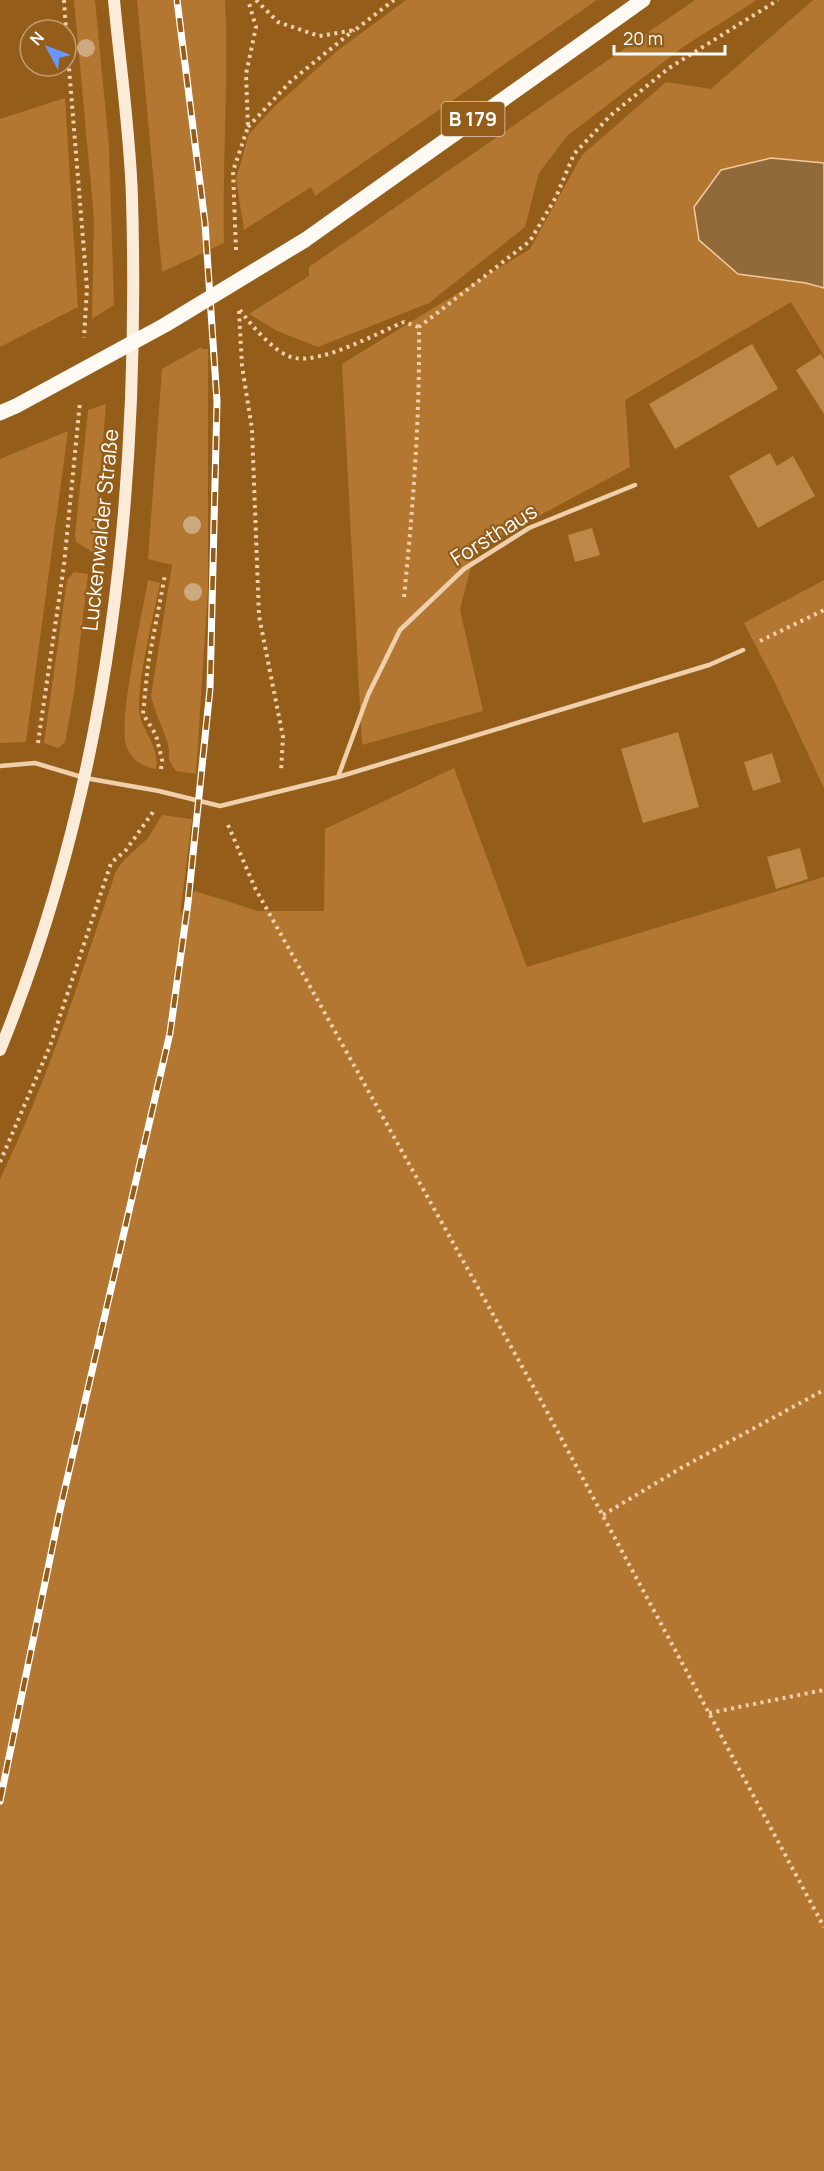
<svg xmlns="http://www.w3.org/2000/svg" width="824" height="2171" font-family="Manrope,sans-serif">
<rect width="100%" height="100%" fill="#945d1a"/>
<path fill="#b37731" d="M74,0H95L109,146L114,305L92,319L94,219Z
M137,0H225C229,81 222,162 224,243L162,272Z
M406,0H597L315,196L311,187L244,230L236,179L249,134L275,106L337,51Z
M695,0H757L683,47L567,136L539,173L525,227L429,303L318,347L277,331L249,314L309,276V267Z
M813,0H824V163L771,158L807,283L824,288V356L791,302L625,400L630,467L475,550L460,610L483,711L362,745L342,364L530,249L582,155L666,82L711,89Z
M65,98L78,307L0,347V119Z
M201,347L202,349H208V589L196,774L176,771C164,755 172,756 167,741C162,726 155,713 151,696L172,565L148,559L162,369Z
M106,404L94,553L76,542L75,536L88,410Z
M68,431L26,742L0,743V459Z
M74,572L88,574L74,693L65,742L58,748L44,743L67,580Z
M148,580L160,583C153,619 139,672 139,708C139,729 161,746 156,769C141,766 131,760 126,745C118,721 143,610 148,580Z
M824,580V788L775,683L744,623Z
M454,768L527,967L824,877V2171H0V1179C48,1080 81,975 116,871L124,860L148,838L162,815L192,819L180,915L195,891L258,911H324L325,829Z"/>
<path fill="#916a39" stroke="#f2ca9e" stroke-width="1.5" d="M771,158L824,163V288L806,283L738,274L699,240L694,207L721,170Z"/>
<path fill="#bd8747" d="M752,344L778,389L675,449L649,404Z
M821,354L824,359V414L796,370Z
M770,453L777,466L793,456L815,496L758,528L729,476Z
M592,528L600,555L575,562L568,535Z
M678,732L699,807L643,823L621,749Z
M772,753L781,782L753,791L744,762Z
M800,848L808,879L776,889L767,857Z"/>
<g fill="none" stroke-linecap="round" stroke-linejoin="round">
<path stroke="#f0d0ab" stroke-width="4" stroke-dasharray="3 4.5" stroke-linecap="butt" d="M64,0L66,30
M256,0L278,22L319,36L355,30L394,0
M66,31L87,288L84,338
M248,127L291,81L354,30
M236,250L233,171L248,127L246,74L256,27L248,0
M240,310C251,325 276,355 295,358C324,363 377,333 404,322L419,327
M239,311L242,366L252,429L259,616L283,737L281,771
M404,597C413,508 420,417 419,327L530,241L556,197L574,154L611,115L669,68L778,0
M760,641L824,610
M38,743L64,565L80,402
M161,769L162,760L156,735L143,714L148,664L165,575
M228,825L255,888L538,1395L824,1927
M0,1162L50,1046L111,863L126,850L153,812
M603,1515L681,1468L824,1390
M709,1713L824,1690"/>
<path stroke="#f0d0ab" stroke-width="4.5" d="M0,766L35,763L85,778L159,791L220,806L338,777L368,695L400,630L464,569L529,528L635,485
M338,777L709,665L743,650"/>
<path stroke="#fbecd9" stroke-width="12" d="M0,1050C111,778 140,489 132,198C130,132 120,65 114,0"/>
<path stroke="#fffaf4" stroke-width="15" d="M305,240L643,0
M0,413L16,406"/>
<g stroke="#fff" stroke-width="7">
<path id="rail" d="M0,1801L60,1510L170,1033L188,903L210,689L217,401L205,223L177,0"/>
</g>
<use href="#rail" stroke="#945d1a" stroke-width="4.5" stroke-dasharray="14" stroke-linecap="butt"/>
<path stroke="#fffaf4" stroke-width="15" d="M16,406L165,325L305,240"/>
</g>
<g fill="#cda97f">
<circle cx="86" cy="48" r="9"/>
<circle cx="192" cy="525" r="9"/>
<circle cx="193" cy="592" r="9"/>
</g>
<g text-anchor="middle" stroke-width="4.5" stroke-linejoin="round" paint-order="stroke">
<rect fill="#945d1a" stroke="#dfceba" stroke-width="1.5" x="441.5" y="102" width="63" height="34" rx="4.5"/>
<g font-size="20" font-weight="bold" fill="#fff">
<text x="473" y="126">B 179</text>
</g>
<g font-size="21" fill="#fff" stroke="#945d1a">
<text transform="translate(101 530) rotate(-84)" y="7">Luckenwalder Straße</text>
<text transform="translate(494 535) rotate(-32)" y="7">Forsthaus</text>
</g>
</g>
<g transform="translate(48 48) rotate(311)"><circle r="28" fill="#945d1a" stroke="#bf9e76" stroke-width="1.5"/>
<path d="M0-4.5L10 22L0 15L-10 22Z" fill="#6a97ff"/>
<text y="-9" font-size="16" font-weight="bold" text-anchor="middle" fill="#ffffff">N</text>
</g>
<path d="M614 45v9h111v-9" fill="none" stroke="#ffffff" stroke-width="3"/>
<text x="623" y="45" font-size="18" fill="#ffffff" stroke="#945d1a" stroke-width="4.5" paint-order="stroke">20 m</text>
</svg>
